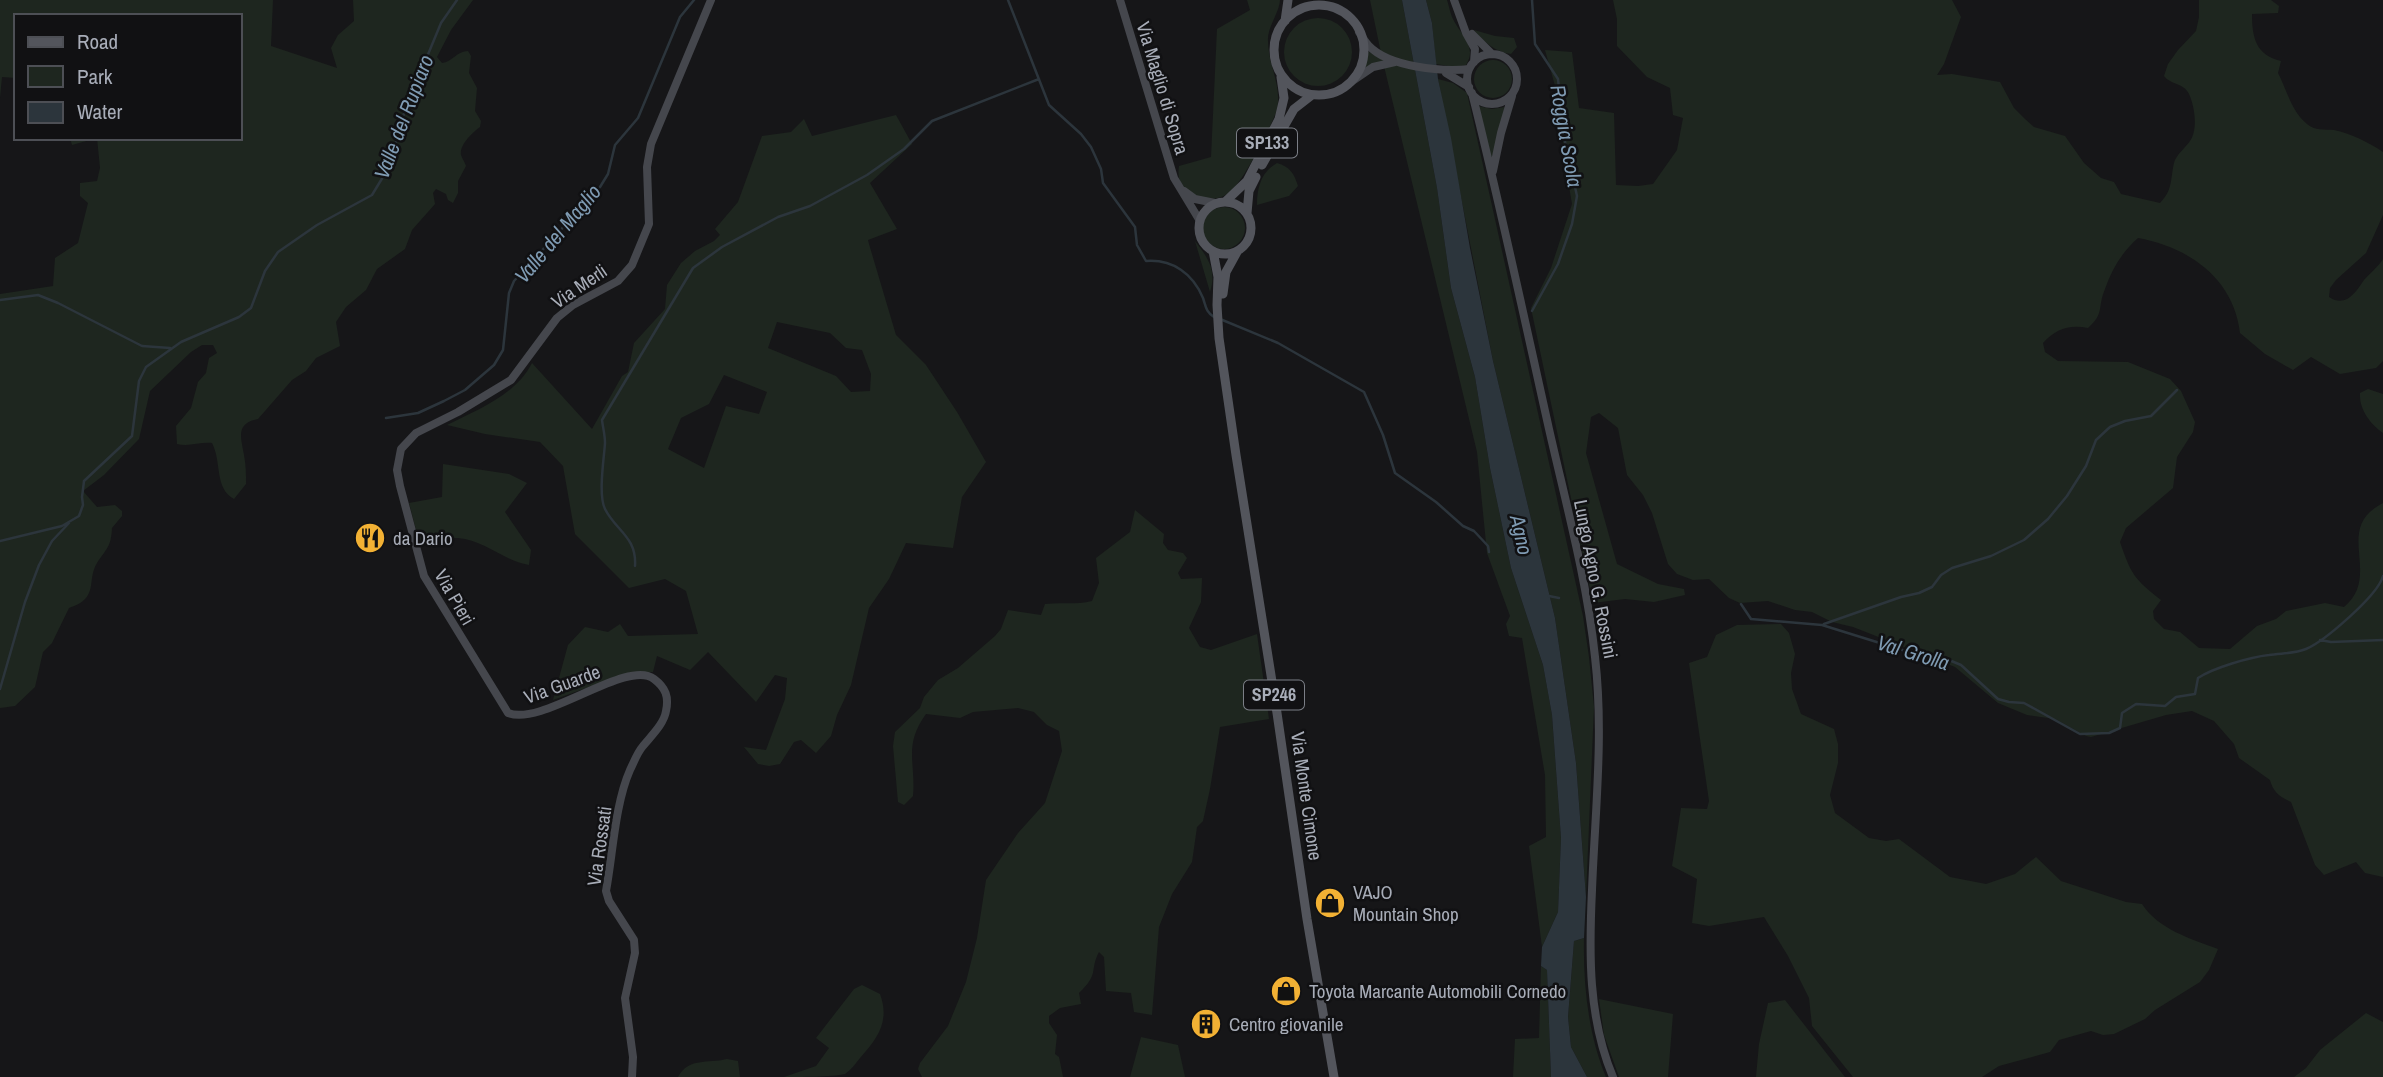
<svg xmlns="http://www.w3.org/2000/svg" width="2383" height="1077" font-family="'Archivo Narrow',sans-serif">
<rect width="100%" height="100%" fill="#161618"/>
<path fill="#1e261f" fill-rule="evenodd" d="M0,0H273L271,46L337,68L331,48L338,35L354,21L353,0H473L451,30L437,57L442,63C452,62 457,51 468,51L471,56L469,73L477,88L475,111L481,121L480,127C473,132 459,145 461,155C462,159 465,162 466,166L458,181V193L453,203L448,200L446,194L436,189L433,193L435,204L412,230L405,249L377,269L366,290L346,307L336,322L340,346L316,358L306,371L292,380L258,419C235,423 241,438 244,455C246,465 246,475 246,484L234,499C214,488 222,462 212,443C199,442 189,447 177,444L176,426L191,408L198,382L206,373L209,358L217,353L213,345H202L191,352L150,391L139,439L104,475L83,491L97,507L115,505L122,511V516L112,528C111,547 107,548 97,563C86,581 100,598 69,608L52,643L43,652L35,687L15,706L0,708V294L53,286L55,258L78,243L88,203L80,196V183L97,181L100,168L97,138L72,145L70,138H240V16H16V78L2,77L0,98Z
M1247,0H1280C1279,14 1267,27 1268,41C1268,66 1285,91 1275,115C1268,132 1242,185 1227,194C1217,201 1201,200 1191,194C1180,187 1177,178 1179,166L1211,157L1217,29L1250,10Z
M1370,0H1402L1437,188L1451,288L1475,377L1490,468L1511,568L1543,665L1552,715L1561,838L1558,912L1542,947L1529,846L1546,837L1545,775L1522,638L1509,636L1506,624L1510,616L1487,553L1477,452L1383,62L1365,68L1367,51L1382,58Z
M1426,0H1447C1449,6 1450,12 1452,17C1460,35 1478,46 1466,65L1455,67L1436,64L1432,23Z
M1613,0H1952L1961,17L1944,64L1937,75L1952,74L2000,82L2014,108L2025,119L2034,127L2065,136L2084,163L2101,178L2114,182L2121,194L2160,203C2173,189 2170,181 2174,163C2176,155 2185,148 2190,141C2198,130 2195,107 2189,94C2184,83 2171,85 2164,76L2168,64L2178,50L2196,31L2199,17V0H2271L2279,6L2278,13L2252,14C2252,38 2256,55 2281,61L2278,73C2287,90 2291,111 2307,124C2315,131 2324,129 2334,130C2350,133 2370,143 2383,152V215L2366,253L2336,280L2330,288L2329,297C2346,308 2355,293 2364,280C2370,273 2378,267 2383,259V361L2376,368L2340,374L2311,357L2293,370L2265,354L2240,333C2234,279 2189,247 2138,238C2122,252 2112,269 2105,289C2097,308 2105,313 2088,328C2070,324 2055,329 2043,343L2045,352L2058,361L2128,362L2170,379L2181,391L2195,422L2193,432L2177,457L2173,488L2126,528L2120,542C2131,574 2134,579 2161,600L2153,611L2154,619L2164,629L2180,632L2199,648L2230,649L2257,626L2276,619L2286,611L2325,603L2344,607C2383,574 2332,529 2383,503V877L2365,873L2356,862L2324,875L2315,865L2291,802C2280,797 2273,792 2270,780L2239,758L2234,744L2214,721L2192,711L2166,715L2091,737L2086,736L2055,719L2027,715L1998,703L1955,667L1853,627L1832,622L1812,612L1795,610L1768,601L1740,603L1729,598L1709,579L1693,580L1677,574L1668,564L1652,513L1643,495L1627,475L1618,428L1599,413L1591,417L1586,453L1617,564L1658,584L1684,589L1685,595L1654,602L1625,599L1593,603L1531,308L1551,268L1572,204L1564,157L1562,128L1557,93L1545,50L1572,52L1579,108L1614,113L1616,185L1638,186L1653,184L1677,150L1683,118L1673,115L1670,88L1647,77L1617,46V19Z
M1284 52a34 34 0 1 1 68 0a34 34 0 1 1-68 0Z
M1474,30L1495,36L1514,38L1517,47L1511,54C1495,52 1484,42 1474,30Z
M1474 79a19 19 0 1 1 38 0a19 19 0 1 1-38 0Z
M1438,79L1453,83L1467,93L1583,616L1589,657L1594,707L1586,897L1576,763L1555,618L1493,361Z
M1478,106L1492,109L1505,107L1491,162Z
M896,115L912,144L870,183L897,229L868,240L869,244L896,335L926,365L957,412L986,462L962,497L953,548L906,543L889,579L869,608L851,685L837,715L831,736L816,753L801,740L794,742L780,764L769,766L758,764L744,747L766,750L785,699L787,678L775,675L756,702L708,652L690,670L657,656L653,672H631L553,700L568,645L585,627L608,632L620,624L628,636L698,634L686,591L665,579L629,588L575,534L563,466L540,442L485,434L447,425C477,410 516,395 532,363L592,429L622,376L628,372L634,343L665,309L667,285L681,263L695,251L714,241L720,235L715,229L738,202L762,136L791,132L804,119L812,136ZM777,322L830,333L846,348L862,350L871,374L870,391L851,392L836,376L768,348ZM724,375L767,392L759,414L726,406L704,468L668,449L681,418L709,404Z
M1277,163C1290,167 1294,173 1298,186L1289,196L1257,205C1257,188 1261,172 1277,163Z
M1203 228a21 21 0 1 1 42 0a21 21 0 1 1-42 0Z
M1195,241C1208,258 1217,270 1210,292Z
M2368,389L2383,394V433C2370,424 2359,409 2360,393Z
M443,464L509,474L527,483L505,512L531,550L529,565C504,561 484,540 458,538C446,537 431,543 420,545L409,503L442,497Z
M1135,510L1164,534L1163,543L1168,550L1183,553L1187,558L1178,573L1181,579L1202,578L1201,602L1189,628L1200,647L1211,650L1257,634L1269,719L1220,727L1210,789L1203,821L1197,827L1192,862L1172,894L1159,927L1152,1015L1134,1012L1131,993L1106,991L1104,957L1099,952C1089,971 1100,973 1079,993L1081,1004L1060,1008L1049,1016V1023L1057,1035L1055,1054L1059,1057L1063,1077H922L918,1069L920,1063L948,1026L966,982L977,938L986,880L1018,833L1045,803L1062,751L1059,731L1047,725L1034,712L1018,708L973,712L960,718L926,714C903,746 916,762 913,796L904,805L898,802L893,746L895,732L920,708L924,697L938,680L958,668L995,636L1001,629L1008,610L1041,615L1045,604C1061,602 1076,605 1092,601L1099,583L1096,558L1130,532Z
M1781,624L1789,633L1795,654L1791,673L1792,689L1801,714L1834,729L1838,744V763L1830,795L1835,813L1869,838L1886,841L1899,839L1950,877L1986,884L2015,874L2036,857L2061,881L2126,902L2142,904C2158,929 2191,939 2218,949L2209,970L2200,982L2155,1010L2145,1019L2114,1034L2103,1035L2091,1031L2059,1040L2050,1052L1999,1066L1982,1077H1853L1812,1026L1809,998L1788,956L1764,917L1709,926L1692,923L1697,879L1672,866L1681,808L1707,809L1709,801L1689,663L1707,657L1716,635L1737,625Z
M1584,938C1583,984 1588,1034 1606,1077H1587L1571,1047L1568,1017L1574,941Z
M1541,966L1547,970L1551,1077H1513L1515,1039L1539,1038Z
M862,985L880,994C890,1021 878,1038 860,1058C856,1063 851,1070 845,1074C832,1077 799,1077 784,1077L816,1066L829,1048L816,1038L854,989Z
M1599,999L1673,1014L1668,1077H1619L1604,1035Z
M1785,1000L1845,1077H1756L1759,1044L1768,1003Z
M2366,1013L2383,1022V1077H2294L2306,1068L2320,1050Z
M1141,1037L1178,1045L1185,1077H1130Z
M727,1059L738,1061L740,1077H678C689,1057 707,1064 727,1059Z"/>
<path fill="#2c353c" d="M1402,0H1426L1432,23L1438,79L1451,138L1470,248L1493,361L1555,618L1576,763L1586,897L1584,938L1574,941L1568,1017L1571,1047L1587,1077H1551L1547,970L1541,966L1542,947L1558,912L1561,838L1552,715L1543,665L1511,568L1490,468L1475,377L1451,288L1437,188Z"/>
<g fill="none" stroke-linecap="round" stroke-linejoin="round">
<path stroke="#2c353c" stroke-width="2.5" d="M1008,0L1049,105L1081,134L1091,147L1101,169L1103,183L1135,227L1137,245L1146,261C1173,259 1193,274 1203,298C1206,307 1206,312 1214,317
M1532,0L1535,44L1558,79L1564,137L1577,196L1572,224L1558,264L1532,311
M0,300L38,295L58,303L142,346L170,348
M1220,319L1278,343L1364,392L1383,435L1395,473L1436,502L1463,526L1474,531L1488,546L1489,552
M386,418L418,413L444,401L465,390L494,365L503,350L509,293L514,281L600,187L608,174L615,145L638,118L680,17L694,0
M0,541L62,526L79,516L83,505L82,497L84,481L132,436L139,381L146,367L181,342L239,317L251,308L265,271L278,252L317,225L372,195L389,167L405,110L441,23L457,0
M635,566C637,537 616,531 605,509C598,495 604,459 605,443C605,435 603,428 602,420L693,268L722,247L778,217L810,206L867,175L904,149L932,121L1039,79
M1549,596L1559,598
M1741,604L1751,619L1822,625L1912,653L1949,660L1961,665L1998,699L2009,702L2024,703L2080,734L2109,733L2120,728L2122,713L2136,704L2165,706L2176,697L2195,694L2198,678C2213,668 2250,657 2269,655C2281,653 2294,654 2306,649C2325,641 2378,595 2383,576
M1824,624L1901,597L1919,593L1932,587L1941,575L1952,568L1991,556L2024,540L2048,519L2067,496L2086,466L2096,440L2110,427L2125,421L2151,416L2177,390
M2320,640L2331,642L2383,640
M0,689L25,602L39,565L52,541L69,523"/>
<path stroke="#45474d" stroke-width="8" d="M1120,0L1174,178L1200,221
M1454,0L1466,33L1475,49L1474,62
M1359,32C1362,36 1365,42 1369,46C1389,67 1442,72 1469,69
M1472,34L1492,54
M1467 79a25 25 0 1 1 50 0a25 25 0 1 1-50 0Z
M1446,73L1469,87
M1351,82L1373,67L1395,62
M1472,93C1500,204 1524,317 1549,429C1566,504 1587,580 1595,657C1604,734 1595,812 1592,890C1589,953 1588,1018 1613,1077
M1493,171L1501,133L1512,96
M1184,191L1195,199L1215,203
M632,1077L633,1057L625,998L635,953L634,940L609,901L606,891C613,853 615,804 630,770C634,762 637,753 643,746C651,736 664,724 666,711C669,697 666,688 654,679C627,658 543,727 508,713L424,576L400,486L397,470L401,449L416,433L458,412L511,380L557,318L573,305L618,281L632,265L649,224L647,167L651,144L711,0"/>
<path stroke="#53555c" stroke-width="9" d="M1274 50a45 45 0 1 1 90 0a45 45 0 1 1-90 0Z
M1285,21L1288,0
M1262,165L1294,109L1312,95
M1226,201L1247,181L1279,119L1284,98L1281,77
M1199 228a26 26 0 1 1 52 0a26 26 0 1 1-52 0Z
M1247,213L1249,191L1256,177
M1213,251L1218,277L1217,305L1219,338L1236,455L1277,713L1307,919L1334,1077
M1223,294L1226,272L1237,252"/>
</g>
<defs>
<g id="restaurant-disc" transform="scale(1.575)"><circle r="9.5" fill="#f2b134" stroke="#111113"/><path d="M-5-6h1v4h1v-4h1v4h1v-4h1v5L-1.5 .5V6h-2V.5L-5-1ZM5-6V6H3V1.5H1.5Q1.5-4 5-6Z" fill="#111"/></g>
<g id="shop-disc" transform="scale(1.575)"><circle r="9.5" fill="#f2b134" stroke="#111113"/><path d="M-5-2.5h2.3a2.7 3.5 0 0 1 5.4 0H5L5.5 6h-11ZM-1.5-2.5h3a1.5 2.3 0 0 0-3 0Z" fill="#111"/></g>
<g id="building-disc" transform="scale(1.575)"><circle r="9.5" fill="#f2b134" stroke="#111113"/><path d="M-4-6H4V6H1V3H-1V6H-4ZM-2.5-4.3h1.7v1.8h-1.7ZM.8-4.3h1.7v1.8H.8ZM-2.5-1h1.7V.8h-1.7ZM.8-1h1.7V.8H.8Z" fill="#111"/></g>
</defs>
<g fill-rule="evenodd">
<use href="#restaurant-disc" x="370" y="538"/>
<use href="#shop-disc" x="1330" y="903"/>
<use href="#shop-disc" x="1286" y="991"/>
<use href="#building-disc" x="1206" y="1024"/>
</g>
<g text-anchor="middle" stroke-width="5" stroke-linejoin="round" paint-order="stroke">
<g fill="#111113" stroke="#7b7e86" stroke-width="2">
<rect x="1237" y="128.5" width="60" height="29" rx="5"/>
<rect x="1244" y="680.5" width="60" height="29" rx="5"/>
</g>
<g font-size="18" font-weight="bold" fill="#a8adb8">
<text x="1267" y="149">SP133</text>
<text x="1274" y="701">SP246</text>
</g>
<g font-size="19" fill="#a8adb8" stroke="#111113">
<text transform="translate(1163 88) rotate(73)" y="7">Via Maglio di Sopra</text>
<text transform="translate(579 286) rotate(-34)" y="7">Via Merli</text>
<text transform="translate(1596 579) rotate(79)" y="7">Lungo Agno G. Rossini</text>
<text transform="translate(455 597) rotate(60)" y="7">Via Pieri</text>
<text transform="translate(562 684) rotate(-20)" y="7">Via Guarde</text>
<text transform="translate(1307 796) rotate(82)" y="7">Via Monte Cimone</text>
<text transform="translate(599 846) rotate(-82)" y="7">Via Rossati</text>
</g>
<g font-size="19" fill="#a8adb8" stroke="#111113" text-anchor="start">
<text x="393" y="545">da Dario</text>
<text x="1353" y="899">VAJO<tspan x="1353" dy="22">Mountain Shop</tspan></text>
<text x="1309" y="998">Toyota Marcante Automobili Cornedo</text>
<text x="1229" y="1031">Centro giovanile</text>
</g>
<g font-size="21" font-style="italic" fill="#7f9bb3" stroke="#111113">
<text transform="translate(404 117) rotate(-69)" y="7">Valle del Rupiaro</text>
<text transform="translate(1566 136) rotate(80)" y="7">Roggia Scola</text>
<text transform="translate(558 234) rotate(-50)" y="7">Valle del Maglio</text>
<text transform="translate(1521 535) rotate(77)" y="7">Agno</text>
<text transform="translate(1913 653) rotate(17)" y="7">Val Grolla</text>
</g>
</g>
<rect x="14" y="14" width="228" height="126" fill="#111113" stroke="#4d4f55" stroke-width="2"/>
<rect x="28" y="37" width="35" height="10" fill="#53555c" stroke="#4d4f55" stroke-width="2"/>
<text x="77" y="49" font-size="21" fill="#a8adb8">Road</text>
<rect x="28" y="66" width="35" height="21" fill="#1e261f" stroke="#4d4f55" stroke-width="2"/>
<text x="77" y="84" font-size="21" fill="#a8adb8">Park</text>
<rect x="28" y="102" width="35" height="21" fill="#2c353c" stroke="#4d4f55" stroke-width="2"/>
<text x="77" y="119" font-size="21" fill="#a8adb8">Water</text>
</svg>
